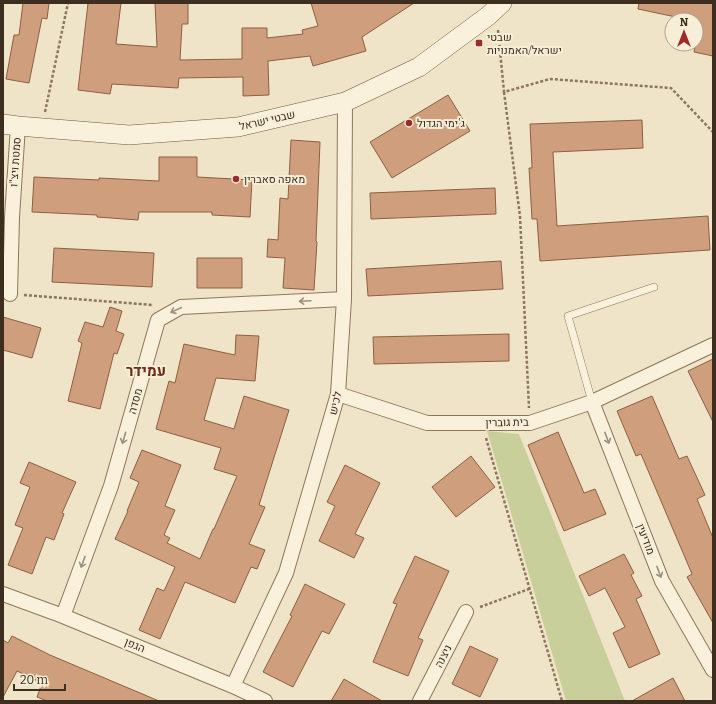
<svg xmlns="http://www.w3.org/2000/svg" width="716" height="704" font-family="Bitter,Heebo,serif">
<rect width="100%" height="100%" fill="#f0e4c8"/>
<path fill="#c9cf9b" d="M487,431L519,434L625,701H566Z"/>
<path fill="#cf9f7d" stroke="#8d5f41" d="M23,3H49L47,19L42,18L29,83L6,79L14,35H19Z
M88,3H121L116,44L157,47L155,3H188V24H182L180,60L242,59V28H267V38L303,34L302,30L318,26L311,3H414L362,37L366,51L313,66L310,56L268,61L269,95L243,96V77L179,78L178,88L112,84L110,94L78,90Z
M639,3H713V56L694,52L700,22L696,21V20H690L638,9Z
M448,95L470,131L392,178L370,142Z
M642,120L643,148L553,152L557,226L708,216L710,250L540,261L537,219H532L529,168H532L530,124Z
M291,140L320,142L316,241L317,242L314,290L283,288L285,258L267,257L268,239L278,240L280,198L288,199Z
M159,157H197V177L252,180L250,217L212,215V212H139L138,220L97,217V215L32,212L34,177L99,180V178L159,181Z
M495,188L496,214L371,219L370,193Z
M54,248L154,253L152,287L52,282Z
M197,258H242V288H197Z
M501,261L503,289L368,296L366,269Z
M110,307L122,311L116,331L124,334L117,354L114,353L100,409L68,401L82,343L78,341L85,322L103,327Z
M3,317L41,328L32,358L3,350Z
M509,334V361L374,364L373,337Z
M236,335L259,336L255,381L216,378L204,420L234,429L244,396L289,410L259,505L265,507L249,544L265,550L257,569L251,567L235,603L185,582L160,639L139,630L157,588L164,591L175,567L115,539L128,511H127L139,482L130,478L142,450L181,465L165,506L175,510L164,535L170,538L167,543L200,559L213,529H214L237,476L214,469L221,448L156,429L169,381L175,383L184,344L235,355Z
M713,359V422L688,371Z
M652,396L679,459L687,456L705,495L697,499L713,538V623L687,577L692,574L641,454L636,456L617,411Z
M558,432L584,493L595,489L606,514L564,531L528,445Z
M471,456L495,487L456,517L432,487Z
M29,462L76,482L62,513L64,514L54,540L46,537L32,574L8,565L23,528L15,525L30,487L20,483Z
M345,465L380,483L355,534L364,538L354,558L319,541L335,506L327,502Z
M624,554L634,573L631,575L642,596L636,599L660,654L629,668L613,633L625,627L605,588L589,596L579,576Z
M415,556L449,571L418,638L423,640L408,676L373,662L397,604L393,603Z
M305,584L345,604L329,634L322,631L293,687L263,672L292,616L290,615Z
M12,636L50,655L159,701H47L37,697L42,683L17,671L3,697V640L8,643Z
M470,646L498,659L480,697L452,684Z
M673,678L685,701H632Z
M344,679L382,701H331Z"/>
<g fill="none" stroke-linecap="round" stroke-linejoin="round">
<g stroke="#8d765c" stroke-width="8">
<path id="lane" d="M592,402L568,316L654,287"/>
</g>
<g stroke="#8d765c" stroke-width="16">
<path id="street" d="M10,294L12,217L18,126
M338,394L427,423H530L592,402L713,345
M592,402L662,581L713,670
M3,594L63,616L233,686L265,701
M63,616L111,486L158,320L181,307L344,299
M233,686L286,573L338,394L344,299L345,102
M420,701L466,612"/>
</g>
<g stroke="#6f573f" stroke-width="20">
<path id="secondary" d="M3,124L18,126L129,135L238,127L345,102L419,67L488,16L502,3"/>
</g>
<path stroke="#8d765c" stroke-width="2.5" stroke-dasharray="3 2" stroke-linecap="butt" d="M498,30L504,92L550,79L671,88L713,132
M504,92L520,216L529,408
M45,112L68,3
M24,295L153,305
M486,438L562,701
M480,607L529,589"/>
<use href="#lane" stroke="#faf1dc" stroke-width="7"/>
<use href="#street" stroke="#faf1dc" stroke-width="14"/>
<use href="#secondary" stroke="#faf1dc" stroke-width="19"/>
</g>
<defs><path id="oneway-shaft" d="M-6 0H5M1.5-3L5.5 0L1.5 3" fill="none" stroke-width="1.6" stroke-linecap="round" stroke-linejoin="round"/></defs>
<g stroke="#9c907e">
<use href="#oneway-shaft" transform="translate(305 301) rotate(177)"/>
<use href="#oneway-shaft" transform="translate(176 310) rotate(155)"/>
<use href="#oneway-shaft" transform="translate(124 438) rotate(106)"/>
<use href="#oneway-shaft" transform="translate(607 438) rotate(69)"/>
<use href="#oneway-shaft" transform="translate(83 562) rotate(110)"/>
<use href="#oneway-shaft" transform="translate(659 572) rotate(69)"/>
</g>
<g fill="#9e2a2b" stroke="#f7eed8" stroke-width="1.5">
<rect x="475" y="39" width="8" height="8" rx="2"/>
<circle cx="409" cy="123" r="4"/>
<circle cx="236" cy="179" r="4"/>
</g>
<g text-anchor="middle" stroke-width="4" stroke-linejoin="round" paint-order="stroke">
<g font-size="11" fill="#3d2e20" stroke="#f7eed8" text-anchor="start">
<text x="487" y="41">שבטי<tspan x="487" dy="13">ישראל/האמנויות</tspan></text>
<text x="417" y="127">ג'ימי הגדול</text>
<text x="244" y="183">מאפה סאברין</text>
</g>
<g font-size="11" fill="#3d2e20" stroke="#f7eed8">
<text transform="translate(267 120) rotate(-13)" y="4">שבטי ישראל</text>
<text transform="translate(15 162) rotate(-86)" y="4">סמטת ויצ"ו</text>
<text transform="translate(135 401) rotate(-74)" y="4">מסדה</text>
<text transform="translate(335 403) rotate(-77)" y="4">לכיש</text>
<text transform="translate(507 422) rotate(-1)" y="4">בית גוברין</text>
<text transform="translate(646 539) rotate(69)" y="4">מודיעין</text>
<text transform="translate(135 645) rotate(22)" y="4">הגפן</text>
<text transform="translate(443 656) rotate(-63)" y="4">ניצנה</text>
</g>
<g font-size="15" font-weight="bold" fill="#6b2e1e" stroke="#f7eed8">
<text x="146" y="376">עמידר</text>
</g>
</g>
<rect width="716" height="704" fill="none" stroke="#3d2e20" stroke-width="8"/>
<g transform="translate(684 32)"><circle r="19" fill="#f7eed8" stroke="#ada18e"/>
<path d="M0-3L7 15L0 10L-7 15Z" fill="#9e2a2b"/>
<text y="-6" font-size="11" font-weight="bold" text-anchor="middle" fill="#3d2e20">N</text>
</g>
<path d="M14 684v6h51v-6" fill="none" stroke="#3d2e20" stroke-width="2"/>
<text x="20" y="684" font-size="12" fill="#3d2e20" stroke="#f7eed8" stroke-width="3" paint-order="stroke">20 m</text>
</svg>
